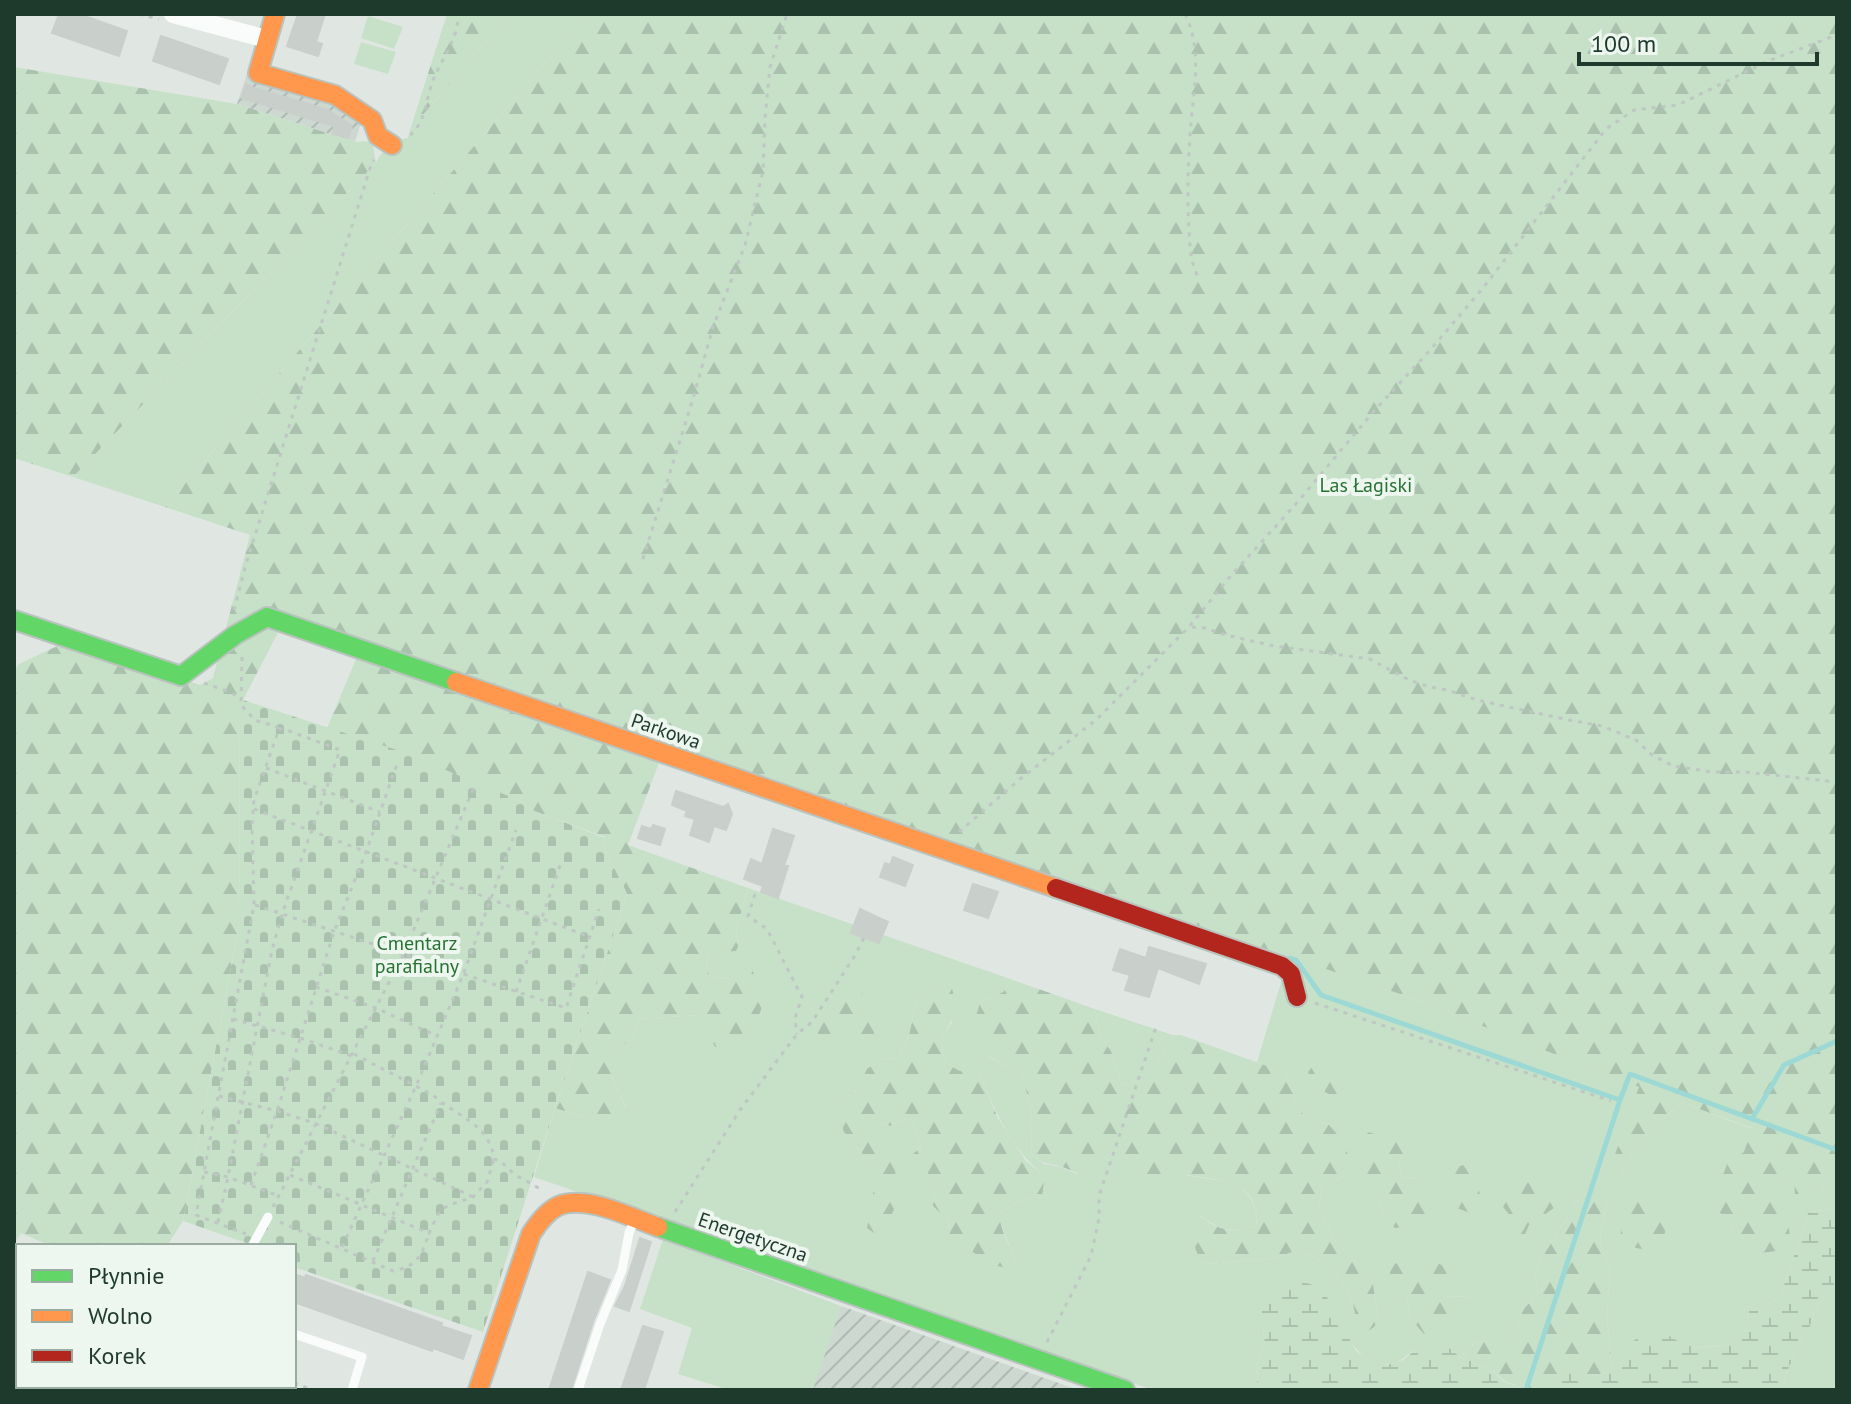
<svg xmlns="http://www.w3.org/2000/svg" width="1851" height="1404" font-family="'PT Sans',sans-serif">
<defs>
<pattern id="industrial-furrows" width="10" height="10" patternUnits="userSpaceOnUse" patternTransform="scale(2)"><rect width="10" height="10" fill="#cdd8d1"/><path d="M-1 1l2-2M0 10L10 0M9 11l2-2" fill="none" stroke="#b0bab4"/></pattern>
<pattern id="forest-firs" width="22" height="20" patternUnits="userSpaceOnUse" patternTransform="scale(2)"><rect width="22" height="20" fill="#c7e1c9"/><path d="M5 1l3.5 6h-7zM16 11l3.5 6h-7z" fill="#aac2ad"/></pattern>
<pattern id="wetland-marsh" width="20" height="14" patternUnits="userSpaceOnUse" patternTransform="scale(2)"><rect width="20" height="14" fill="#c7e1c9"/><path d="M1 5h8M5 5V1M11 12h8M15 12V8" fill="none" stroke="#aac2ad"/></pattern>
<pattern id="cemetery-stones" width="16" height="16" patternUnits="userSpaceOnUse" patternTransform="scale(2)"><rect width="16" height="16" fill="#c7e1c9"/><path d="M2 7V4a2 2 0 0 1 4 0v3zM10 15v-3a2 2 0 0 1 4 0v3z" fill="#aac2ad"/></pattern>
</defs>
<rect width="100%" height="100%" fill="#e0e6e2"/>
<path fill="url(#industrial-furrows)" d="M247,74L364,113L355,142L237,104Z
M841,1306L1078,1390H812Z
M18,1351V1386H202L214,1390H14V1352Z"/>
<path fill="#c7e1c9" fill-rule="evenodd" d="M509,14H587L165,507L73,477L376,163C381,151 395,139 408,138L410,130Z
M368,16L403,27L394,49L361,38Z
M361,42L396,52L388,74L354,64Z
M748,888L1013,980L1003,992L980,1003L990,1058L1021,1073L1030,1104L1032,1155L1044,1164L1061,1167L1077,1174L1103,1157L1117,1165L1236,1183C1252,1198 1257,1204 1257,1226C1229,1232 1225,1232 1200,1216V1261L1208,1264L1275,1258L1292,1252L1309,1254L1330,1267L1346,1289L1353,1304L1359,1329L1379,1320L1372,1279L1336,1242L1319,1210L1322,1185L1345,1176L1329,1125L1304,1115L1299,1109L1287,1077L1281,1072L1257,1062L1289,956L1403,995L1640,1087L1614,1157L1621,1179C1623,1174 1625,1167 1628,1161C1638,1138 1663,1119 1682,1103L1753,1129C1741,1159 1728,1202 1732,1234L1790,1245L1781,1176H1788L1821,1193L1834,1160L1837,1161V1212L1832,1208L1808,1213L1780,1297L1766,1306L1749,1311L1746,1327L1739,1342C1716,1347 1695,1351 1674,1340L1625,1359L1612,1369L1607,1319L1610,1265L1602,1252L1600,1237L1607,1201L1587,1193L1580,1197L1538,1264L1535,1271L1538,1293L1523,1310L1515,1332L1511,1338L1504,1341H1489L1474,1344L1460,1357L1448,1347C1439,1348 1425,1346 1417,1349C1407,1353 1403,1362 1390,1364C1356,1370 1338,1318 1326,1295L1263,1329L1265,1345L1258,1359L1257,1390H1153L534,1177L555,1108L590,1119L626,1107L611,1075V1059L622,1046L632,1039L639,1019L700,1015L752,970L730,979L709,975L706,961L710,953L739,943L736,931ZM935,987L952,1022L941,1039L945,1064L960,1071H978C994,1108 1010,1147 1041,1173V1197L1025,1199L1001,1211L999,1219L1015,1260L950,1235L947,1219L933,1198L941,1184L909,1157L921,1147L913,1124L905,1119L890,1126L882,1123L876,1129L894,1167L877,1171L844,1132L842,1100L856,1091L881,1059L898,1058C901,1051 906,1043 909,1035C915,1014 911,996 935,987ZM1399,1164L1401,1179L1424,1178L1384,1219L1378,1196ZM1554,1208L1529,1225L1523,1239L1508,1241V1213ZM1405,1268C1420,1271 1440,1281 1445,1297L1472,1296L1411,1319L1405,1290Z
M1095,1009L1173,1035L1157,1064L1130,1085L1122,1084L1111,1051L1101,1038Z
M663,1239L841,1306L813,1390H729L678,1374L692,1328L640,1309Z
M1837,1280V1390H1783L1786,1374L1799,1344L1809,1329L1814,1313Z"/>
<path fill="url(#forest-firs)" d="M447,14H509L410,130Z
M587,14H1837V1161H1834L1821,1193L1808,1200H1800L1795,1194L1794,1179L1788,1176H1781L1790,1236V1245L1784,1250L1761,1253L1740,1247L1732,1234L1730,1219L1717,1211L1714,1198L1728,1162L1744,1152L1752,1128L1682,1103C1663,1119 1638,1138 1628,1161C1625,1167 1623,1174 1621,1180L1615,1173L1614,1157L1639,1087L1403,995L285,619L243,700V705L239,706L240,920L183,1221L167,1246H51L21,1233L14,1244V671L19,664L68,641L200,685L213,678L250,535L165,507Z
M14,67L237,104L355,142L372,141L376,163L73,477L14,458Z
M357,657L660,760L628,845L748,888L736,931L739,944L736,951L710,953L706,961L709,975L729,979L752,969L764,999L760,1013L736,1041L715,1047L700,1015L639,1019L632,1039L622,1046L611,1059V1075L626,1108L622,1115L590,1119L555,1108L627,894L603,845L605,837L523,807L525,803L327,728Z
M1013,980L1095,1009L1101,1038L1111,1051L1122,1084L1130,1085L1157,1064L1173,1035H1181L1281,1071L1287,1077L1299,1109L1304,1115L1329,1125L1346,1144L1349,1168L1345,1176L1322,1185L1319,1210L1336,1242L1372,1279L1379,1320L1374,1327L1367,1332L1358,1329L1353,1304L1346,1289L1330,1267L1309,1254L1292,1252L1275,1258L1208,1264L1200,1261L1185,1220L1192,1214C1202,1216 1207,1222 1216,1226C1230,1233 1242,1229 1257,1226C1259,1180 1222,1181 1187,1175L1172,1185L1123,1179L1117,1173V1165L1103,1157L1094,1171C1075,1175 1079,1173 1062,1167C1047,1162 1046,1166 1032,1155L1030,1104L1021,1073L991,1058L985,1051L975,1019L980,1003L1003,992Z
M935,987L952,989C959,1007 951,1024 941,1039L945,1063L960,1071H978L998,1118L1026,1161L1041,1173L1044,1181L1042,1197L1025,1199L1001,1211C996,1229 1015,1249 1016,1268C992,1271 969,1248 950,1235L947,1219L933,1206V1198L941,1184L908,1158L921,1147L913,1124L905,1119L890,1126L882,1123L876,1129L895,1167L897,1203L883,1233H874L867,1228L877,1171L844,1132L838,1116L842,1100L856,1091L867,1069L881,1059L898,1058C902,1050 906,1043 909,1035C915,1014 911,996 935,987Z
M861,993L876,1000L878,1025L871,1040L834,1038L824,1053L817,1057L815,1049L821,1016L836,996Z
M1321,1056L1340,1065L1349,1084L1345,1094L1330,1095L1311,1083L1308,1072Z
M1367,1132L1397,1139L1405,1150L1399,1164L1401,1179L1424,1178L1430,1183C1436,1221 1436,1226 1395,1228L1384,1219L1378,1196L1364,1191L1361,1137Z
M1463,1165L1478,1182L1481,1204L1470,1213L1457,1208C1451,1195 1443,1185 1449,1170Z
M1515,1182C1530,1183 1547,1180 1557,1193L1554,1208L1529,1225L1523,1239L1516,1243L1508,1241V1213L1503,1207L1508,1185Z
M1587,1193L1602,1195L1607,1201L1600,1237L1602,1252L1610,1265L1607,1319L1612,1369L1596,1376L1580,1373L1534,1388H1521L1503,1380L1491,1369L1460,1357L1474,1344L1489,1341H1504L1511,1338L1515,1332L1523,1310L1538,1293L1535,1271L1538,1264L1580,1197Z
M1633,1195L1671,1200C1669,1217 1668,1252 1641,1249C1635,1248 1628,1245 1622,1243C1620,1227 1618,1205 1633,1195Z
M1386,1260L1419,1271L1432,1260L1451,1270L1449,1285L1443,1290L1445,1297L1473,1296L1465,1318L1451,1320L1430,1341L1411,1319L1405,1290L1385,1268Z"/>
<path fill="url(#wetland-marsh)" d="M1832,1208L1837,1212V1280L1814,1313L1809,1329L1799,1344L1786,1374L1783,1390H1257L1258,1359L1265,1345L1261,1312L1269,1296L1280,1285L1296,1280L1313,1285L1326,1295L1356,1351L1371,1361L1387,1365L1403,1360L1416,1349L1432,1343L1448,1347L1460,1357L1491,1369L1503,1381L1518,1387L1534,1388L1563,1373H1580L1596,1376L1611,1369L1625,1359L1629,1343L1644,1335L1661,1331C1691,1351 1703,1350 1738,1342L1746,1327L1749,1311L1766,1306L1780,1297L1808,1213Z"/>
<path fill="url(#cemetery-stones)" d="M243,700L400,751L525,803L524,807L605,838L603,845L627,894L555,1108L483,1332L294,1267V1246H255L183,1221L240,920L239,705H243Z"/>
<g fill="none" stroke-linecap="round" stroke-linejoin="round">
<path stroke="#9dd9d4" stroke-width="5" d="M1290,958L1296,960L1321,995L1620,1100
M1752,1119L1784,1065L1837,1041
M1526,1390L1620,1100L1630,1074L1837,1150"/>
</g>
<path fill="#c9cfcb" stroke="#c9cfcb" stroke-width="2" d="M59,14H79L127,31L119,56L52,33Z
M298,14H325L316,42L322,44L318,56L287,46Z
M161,36L228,59L219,84L153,61Z
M246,84L254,88L328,110L352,126L348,138L333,134L334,126L242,98Z
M676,791L723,807L728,804L732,814L726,830L714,826L709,842L690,835L695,819L685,816L687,811L672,805Z
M653,825L665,829L660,845L638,838L642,826L651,829Z
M773,829L794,836L784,866H788L778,898L761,892L763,886L744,879L751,859L762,864Z
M893,857L913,865L905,886L880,877L885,863L890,865Z
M973,884L998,892L988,918L964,910Z
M860,909L888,922L879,943L851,933Z
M1149,947L1206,964L1199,984L1158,968L1149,997L1125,990L1130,975L1113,970L1120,949L1146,958Z
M640,1238L651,1242L629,1311L615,1306L625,1286Z
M588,1272L610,1280L593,1322L571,1390H549Z
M294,1274L305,1278L306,1275L442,1323L441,1326L471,1336L463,1359L433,1348L432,1351L294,1302Z
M643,1326L663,1332L644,1390H621Z"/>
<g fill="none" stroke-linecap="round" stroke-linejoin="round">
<g stroke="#b9c3bd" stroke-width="22">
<path id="fast" d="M14,620L181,676L235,635L267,617L456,682
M658,1227L1125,1390"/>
</g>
<g stroke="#b9c3bd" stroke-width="22">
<path id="slow" d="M275,14L258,73L335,95L372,120L378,136L392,145
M456,682L1056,888
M478,1390L531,1234C538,1223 546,1212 558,1206C586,1194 632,1218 658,1227"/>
</g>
<g stroke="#b9c3bd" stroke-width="22">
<path id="jam" d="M1056,888L1282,966L1291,974L1297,997"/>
</g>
<path stroke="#bec7c2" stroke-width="3" stroke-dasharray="4 6" stroke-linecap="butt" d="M139,14L159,19
M1185,14C1204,51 1192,97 1190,136C1188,167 1187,198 1189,229C1190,246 1190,261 1198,277
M410,135C426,123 426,96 434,78C443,57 459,37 458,14
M643,559L692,402L713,327L745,245L763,171L765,118L770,67L787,14
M234,610L246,564L372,162L374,160
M1192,627L1206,628L1226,635L1274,646L1370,659L1409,680L1430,687L1447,690L1477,700L1569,720L1602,726L1636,740L1652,755L1673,766L1712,772H1745L1837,782
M242,657L241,705L255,720L277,727L279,729L254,800L252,824L254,905L196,1215L246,1234
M204,683L232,693L241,699
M266,768L380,812
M254,809L590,937
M959,832L1020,779L1096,720L1189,627L1228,579L1295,505L1374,411L1431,349L1483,288L1606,129L1634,110L1678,105L1768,61L1837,35
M755,894L748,916L767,929L802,997L795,1018L797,1034
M255,905L566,1008L599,909
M316,987L376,1008L437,1036
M516,992L562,860
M1315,1003L1611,1101
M233,1019L300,1038L352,1056
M354,1054L433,1095C456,1117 489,1122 494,1159C505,1162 508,1170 517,1176C526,1181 535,1185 542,1191
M219,1096L277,1111L317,1124L473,1197
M204,1172L228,1177L279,1196
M290,1175L429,1233L438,1214L447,1206L473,1197L487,1182L494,1159
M251,1185L277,1111L334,932L366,852L397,764
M273,1207L403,955L474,787
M675,1212L740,1110L797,1034L812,1022L854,957L866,934
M218,1222L228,1177L272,950L282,914L340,750L284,729H279
M280,1222L393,1271C418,1266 422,1255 429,1233
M342,1247L416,1086L463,975L516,830
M373,1261L441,1103
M14,1341H18
M1047,1342L1091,1256L1099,1218V1196L1156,1027
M294,1383L313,1390
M229,1386L241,1390"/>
<path stroke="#fafbfb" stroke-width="9" d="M252,1246L268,1217
M294,1334L362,1357L352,1390
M45,1386L48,1390
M578,1390L600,1324L622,1270L629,1233L633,1223"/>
<path stroke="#fafbfb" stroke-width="18" d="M173,14L267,39
M14,1301L18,1303
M265,1386L277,1390"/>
<use href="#fast" stroke="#63d668" stroke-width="18"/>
<use href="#slow" stroke="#ff974d" stroke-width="18"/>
<use href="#jam" stroke="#b3261e" stroke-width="18"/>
</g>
<g text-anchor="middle" stroke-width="8" stroke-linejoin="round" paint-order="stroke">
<g font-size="20" fill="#267233" stroke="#edf6ef">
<text x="1366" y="492">Las Łagiski</text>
<text x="417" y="950">Cmentarz<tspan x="417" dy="23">parafialny</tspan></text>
</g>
<g font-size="20" fill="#1e3a2c" stroke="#edf6ef">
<text transform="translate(666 731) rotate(19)" y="7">Parkowa</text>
<text transform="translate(753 1237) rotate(19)" y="7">Energetyczna</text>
</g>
</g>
<rect width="1851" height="1404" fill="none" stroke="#1e3a2c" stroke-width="32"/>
<rect x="16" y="1244" width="280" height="144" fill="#edf6ef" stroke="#9aaba1" stroke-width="2"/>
<rect x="32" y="1270" width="40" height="12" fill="#63d668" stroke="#9aaba1" stroke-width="2"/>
<text x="88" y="1284" font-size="24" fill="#1e3a2c">Płynnie</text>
<rect x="32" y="1310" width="40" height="12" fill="#ff974d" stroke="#9aaba1" stroke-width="2"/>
<text x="88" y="1324" font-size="24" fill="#1e3a2c">Wolno</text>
<rect x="32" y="1350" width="40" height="12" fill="#b3261e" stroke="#9aaba1" stroke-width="2"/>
<text x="88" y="1364" font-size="24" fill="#1e3a2c">Korek</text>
<path d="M1579 52v12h238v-12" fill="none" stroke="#1e3a2c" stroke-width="4"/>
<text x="1591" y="52" font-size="24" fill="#1e3a2c" stroke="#edf6ef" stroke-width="6" paint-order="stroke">100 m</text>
</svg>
